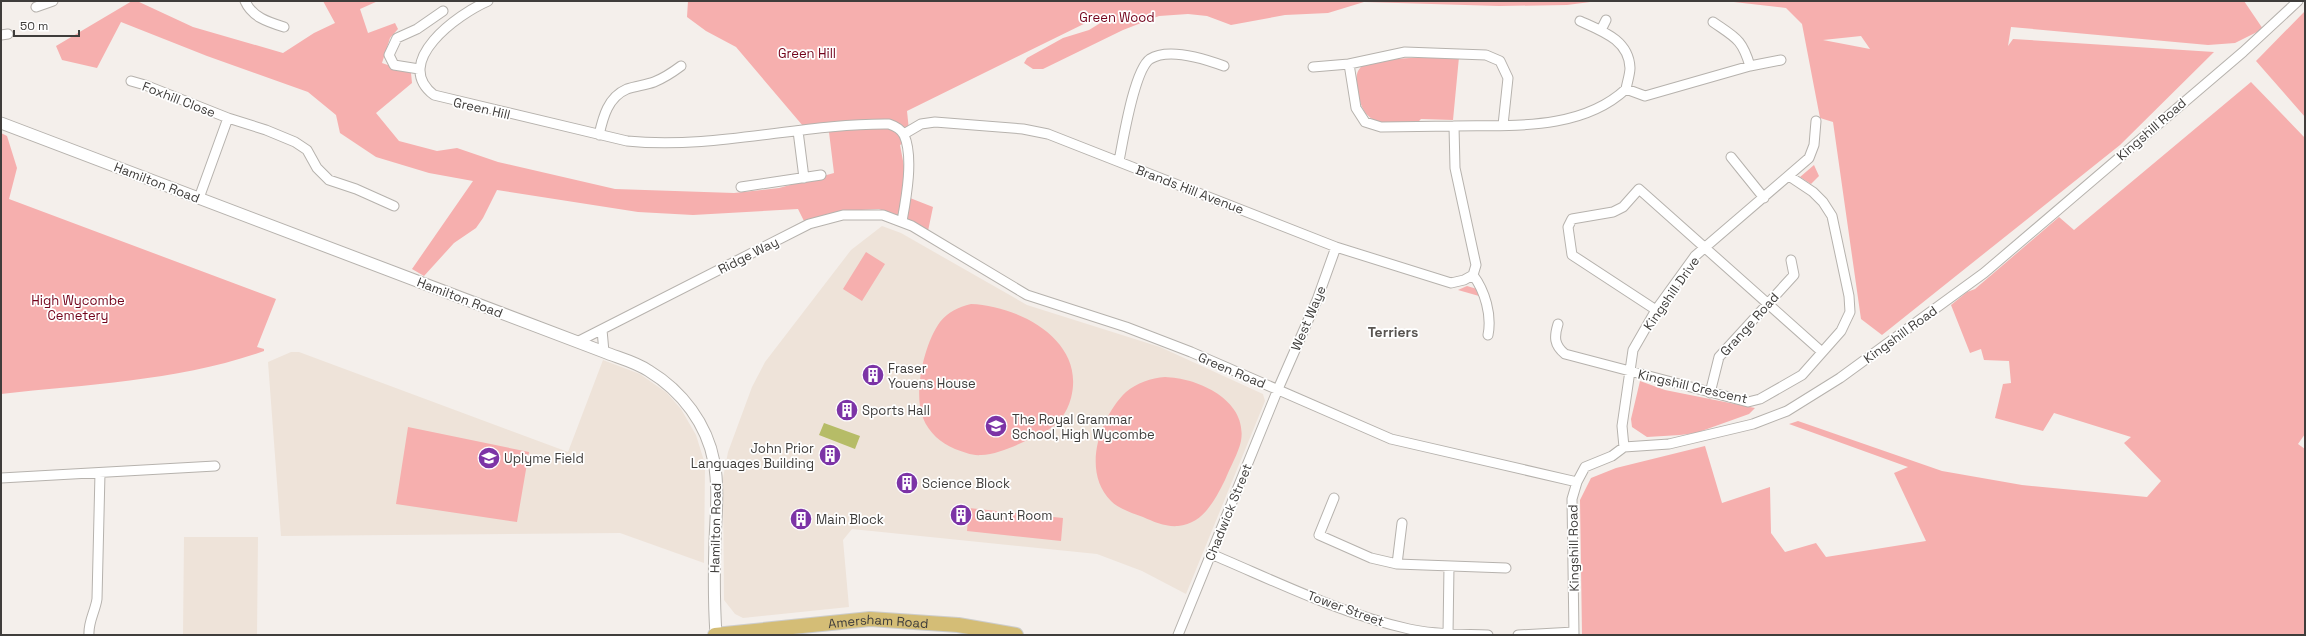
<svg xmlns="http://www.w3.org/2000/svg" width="2306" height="636" font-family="'Space Grotesk',sans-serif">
<rect width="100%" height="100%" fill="#f4efeb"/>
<path fill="#eee3d9" d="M882,226L901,233L1027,305L1160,347L1263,394L1265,401L1186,594L1142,571L1097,554L852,529L843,540L849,607L743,618L735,614L724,600L723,478L728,452L752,387L765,362L851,250Z
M291,352H299L568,452L603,360L640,374L667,393L681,409L696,435L705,464L704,563L620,533L281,536L268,362Z
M184,537H258L257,635H183Z"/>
<path fill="#f6afae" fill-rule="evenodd" d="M132,1H137L193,27L283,53L314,33L335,23L323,1H378L360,9L368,33L395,23L398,29L390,38L382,63L411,73L412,83L376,113L399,141L437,151L457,148L498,162L615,189L734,193L779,188L834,173L828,124L803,126L736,47L706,31L687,17L688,1H1598L1567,5L1499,6L1364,2L1328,13L1285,15L1231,25L1207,16L1188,14L1159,16L1123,30L1043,69H1033L1024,63L1027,58L1063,38L1089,30L1102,22V15L907,111L910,140L900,145L910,198L933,207L928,231L879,209L844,211L804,221L798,209L693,215L638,212L497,190L483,218L476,228L454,243L424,276L412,269L473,181L429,173L376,157L340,133L336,115L308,92L207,56L121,22L97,68L62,60L56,46Z
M1725,1H2244L2263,29L2235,43L2208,45L2011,27L2008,46L2013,39L2214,52L2120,145L1882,335L1861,319L1833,122L1820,118L1802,24L1786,8ZM1861,36L1870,49L1823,40Z
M2305,11V117L2256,61Z
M1443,56L1459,57L1453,120L1421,119L1418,122C1384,123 1364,130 1357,89C1356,81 1355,72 1362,66L1394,59Z
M2251,82L2305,138V434L2298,444L2305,449V635H1582L1580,500L1591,478L1616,468L1705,446L1722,503L1770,487L1771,533L1785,552L1816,543L1826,557L1926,541L1894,473L1908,467L1789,424L1798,421L1942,471L2022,485L2147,497L2161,481L2124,443L2131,437L2054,413L2043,431L1995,418L2003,384L2011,383L2009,361L1984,360L1981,349L1970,353L1951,305L1967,292L1975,289L2059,217L2074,230Z
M1,133L7,136L17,168L9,199L276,299L257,347L264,349V351C180,381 89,384 1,394Z
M1814,165L1819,176L1811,184L1800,177Z
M866,252L885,264L862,301L843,289Z
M1467,286L1477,289L1479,296L1458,290Z
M971,304C1019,306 1086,340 1071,398C1067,413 1058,425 1044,432C1025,441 1002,454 981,455C973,456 963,452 955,449C941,443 929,433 923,418C913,393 924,344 940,322C948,312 958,307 971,304Z
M1165,377C1198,378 1248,400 1241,441C1238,454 1230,467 1225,480C1215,500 1203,524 1178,526C1166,527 1154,522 1143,517C1132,513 1119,509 1111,501C1081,471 1100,417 1126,392C1137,383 1151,378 1165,377Z
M1640,381L1665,390L1755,408L1749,414L1696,433L1680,435L1647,437L1632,427L1631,419Z
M408,427L529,452L517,522L396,504Z
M969,508L1063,518L1061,541L967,531Z"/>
<path fill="#b6bc67" d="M824,423L860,436L855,449L819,435Z"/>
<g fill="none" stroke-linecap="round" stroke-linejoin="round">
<g stroke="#b6b2ad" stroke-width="11">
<path id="minor" d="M245,1C252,17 268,22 284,27
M488,1C458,14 391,62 434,95L627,141C715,150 802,123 889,124C895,126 901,129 904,135C914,157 906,199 902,221
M36,7L53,1
M1580,21C1602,31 1629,40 1630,68C1630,74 1627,83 1626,89
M1713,22C1736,38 1742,39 1750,66
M1601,30L1606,20
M1,35L8,34
M1313,67L1349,64
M419,69L394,65L389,55L397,38L417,29L443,11
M131,81L145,85L228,118
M1454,126L1381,127L1365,122L1356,108L1349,64L1405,52L1486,55L1500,61L1508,78L1503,125
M798,131L804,178
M904,134L921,124L935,122L1023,129L1048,134L1336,247L1451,283L1464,280L1473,275
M599,135C603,117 608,97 627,89C636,86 646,85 654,82C664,78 673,72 681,66
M1731,157L1764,198
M1119,161C1123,141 1134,70 1150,59C1169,47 1205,59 1224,66
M741,187L821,175
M199,198L228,118L266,130L295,142L307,150L317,168L329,180L356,189L394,206
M1656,310L1572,255L1568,227L1572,219L1613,212L1623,207L1639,189L1822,352
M1558,324C1554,337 1554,345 1565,354L1748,402L1760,399L1802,375L1841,331L1850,312L1849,296L1832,216L1823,202L1813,192L1789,176
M602,330L604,352
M1488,335C1492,315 1485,291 1473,275L1476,265L1455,168L1454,126C1511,125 1581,131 1626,89L1645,96L1750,66L1781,60
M577,342L809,224L843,215H883L912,226L1027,295L1126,327L1191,352L1391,439L1577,482
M1710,393L1719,357L1794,275L1791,260
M1624,447L1622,426L1633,350L1656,310L1695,256L1809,158L1814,145L1816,121
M1,478L215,466
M1334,498L1319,535L1371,558L1397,564L1506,568
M1211,554C1275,581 1341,614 1409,629C1435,635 1462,634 1488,635
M1397,564L1402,523
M1448,634L1449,566
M89,635C88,622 95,612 97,599L100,473
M1178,635L1278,389L1317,300L1336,247
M1518,635L1574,632
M1574,635L1572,499L1577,482L1585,467L1612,456L1624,447L1669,444L1753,424L1787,411L1840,378L1984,273L2243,52L2298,1"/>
</g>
<g stroke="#b6b2ad" stroke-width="13">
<path id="tertiary" d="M1,123L604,352C619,358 636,362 649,371C682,391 707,424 714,462C719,487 716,515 715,541C714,572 714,604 716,635"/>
</g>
<g stroke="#cdcdcc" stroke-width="16">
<g id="primary">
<path id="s1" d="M715,635L870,619L958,625L1016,635"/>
</g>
</g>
<use href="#minor" stroke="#fff" stroke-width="9"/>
<use href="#tertiary" stroke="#fff" stroke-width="11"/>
<use href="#primary" stroke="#d4bd76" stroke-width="14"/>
</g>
<defs>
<g id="building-disc" transform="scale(1.15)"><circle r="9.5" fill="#7c34a6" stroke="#fff"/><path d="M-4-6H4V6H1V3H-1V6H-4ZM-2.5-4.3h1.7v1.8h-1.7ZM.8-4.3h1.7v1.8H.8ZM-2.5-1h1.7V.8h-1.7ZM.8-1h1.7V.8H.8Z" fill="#fff"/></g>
<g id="school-disc" transform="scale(1.15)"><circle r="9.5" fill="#7c34a6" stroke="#fff"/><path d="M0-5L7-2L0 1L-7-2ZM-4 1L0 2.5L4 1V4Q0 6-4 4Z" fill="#fff"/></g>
</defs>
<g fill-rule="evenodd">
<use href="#building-disc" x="873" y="375"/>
<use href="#building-disc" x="847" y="410"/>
<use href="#school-disc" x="996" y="426"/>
<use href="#building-disc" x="830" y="455"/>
<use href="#school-disc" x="489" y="458"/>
<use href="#building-disc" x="907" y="483"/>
<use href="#building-disc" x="961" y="515"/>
<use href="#building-disc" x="801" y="519"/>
</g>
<g text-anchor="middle" stroke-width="3.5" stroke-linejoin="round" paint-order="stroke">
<g font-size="13" fill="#73031b" stroke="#fff">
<text x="1117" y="22">Green Wood</text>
<text x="807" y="58">Green Hill</text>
<text x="78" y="305">High Wycombe<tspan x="78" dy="15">Cemetery</tspan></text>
</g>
<g font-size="13" fill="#3f3d3b" stroke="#fff">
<text transform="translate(179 99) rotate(21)" y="5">Foxhill Close</text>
<text transform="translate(482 108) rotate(13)" y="5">Green Hill</text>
<text transform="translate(2151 129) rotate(-41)" y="5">Kingshill Road</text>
<text transform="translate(157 182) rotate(21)" y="5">Hamilton Road</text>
<text transform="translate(1190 189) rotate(21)" y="5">Brands Hill Avenue</text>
<text transform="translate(748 255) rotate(-27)" y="5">Ridge Way</text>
<text transform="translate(1671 293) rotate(-55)" y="5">Kingshill Drive</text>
<text transform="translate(460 297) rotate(21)" y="5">Hamilton Road</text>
<text transform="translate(1308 318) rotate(-67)" y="5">West Waye</text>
<text transform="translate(1749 324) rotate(-48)" y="5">Grange Road</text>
<text transform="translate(1900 334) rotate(-36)" y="5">Kingshill Road</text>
<text transform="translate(1232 370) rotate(23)" y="5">Green Road</text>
<text transform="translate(1693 386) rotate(13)" y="5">Kingshill Crescent</text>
<text transform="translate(1228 512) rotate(-68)" y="5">Chadwick Street</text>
<text transform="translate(715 528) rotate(-89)" y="5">Hamilton Road</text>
<text transform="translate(1573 548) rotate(-91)" y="5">Kingshill Road</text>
<text transform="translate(1346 608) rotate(20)" y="5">Tower Street</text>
<text dy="5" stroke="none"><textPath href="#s1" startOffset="164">Amersham Road</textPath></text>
</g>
<g font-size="13" fill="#3f3d3b" stroke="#fff" text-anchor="start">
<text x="888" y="373">Fraser<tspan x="888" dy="15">Youens House</tspan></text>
<text x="862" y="415">Sports Hall</text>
<text x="1012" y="424">The Royal Grammar<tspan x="1012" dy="15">School, High Wycombe</tspan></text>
<text x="814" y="453" text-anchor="end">John Prior<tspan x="814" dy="15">Languages Building</tspan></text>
<text x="504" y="463">Uplyme Field</text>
<text x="922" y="488">Science Block</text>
<text x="976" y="520">Gaunt Room</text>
<text x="816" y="524">Main Block</text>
</g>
<g font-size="14" font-weight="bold" fill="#595551" stroke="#fff">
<text x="1393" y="337">Terriers</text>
</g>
</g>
<rect width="2306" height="636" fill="none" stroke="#3f3d3b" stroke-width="4"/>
<path d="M14 30v6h65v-6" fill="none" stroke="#3f3d3b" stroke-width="2"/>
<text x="20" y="30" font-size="12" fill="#3f3d3b" stroke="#ffffff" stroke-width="3" paint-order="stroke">50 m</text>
</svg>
